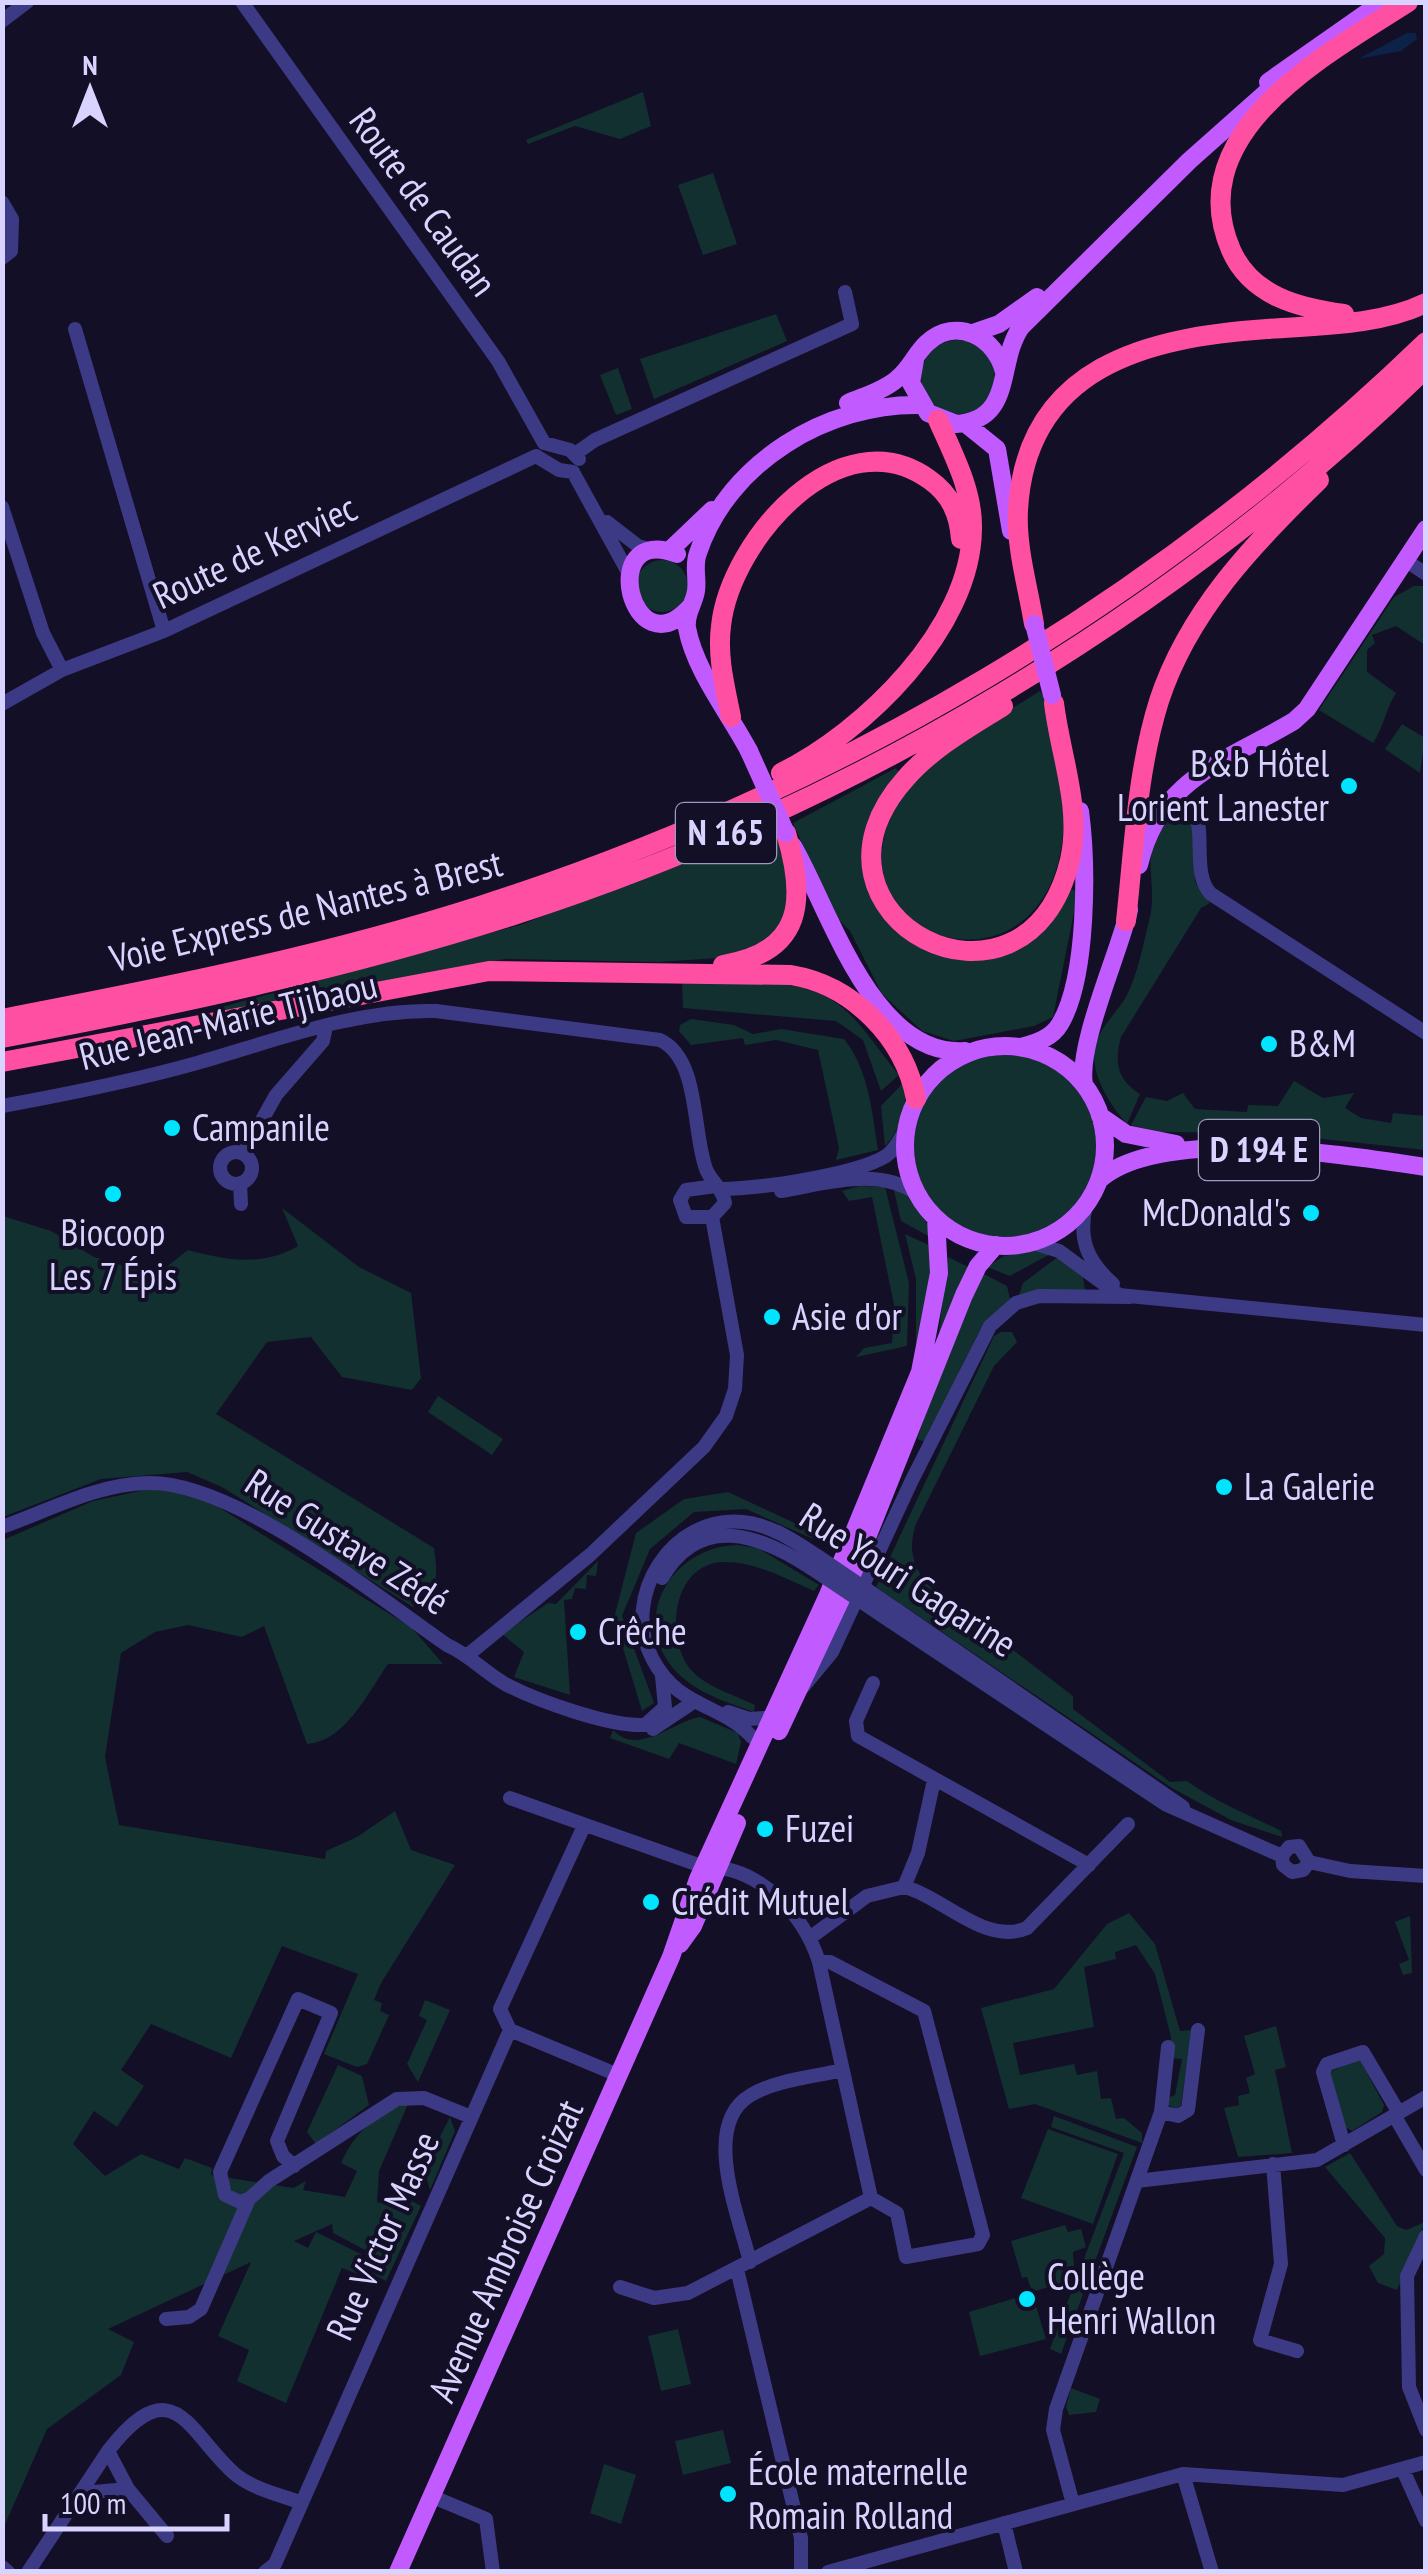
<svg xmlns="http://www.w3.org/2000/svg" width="1428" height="2574" font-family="'PT Sans Narrow',sans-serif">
<rect width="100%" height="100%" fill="#130f26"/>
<path fill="#12302f" d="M643,92L651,126L620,139L575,126L528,144L526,140Z
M713,173L737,244L703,255L678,185Z
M776,314L787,341L654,399L640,359Z
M921 377a37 37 0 1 1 74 0a37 37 0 1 1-74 0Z
M618,368L632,409L616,415L600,375Z
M636 586a26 26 0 1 1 52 0a26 26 0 1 1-52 0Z
M1414,586H1425V645L1396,626L1372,635L1375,643L1367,650V672L1396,693C1385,710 1385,725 1373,743L1319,710L1394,597Z
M1040,691C1054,712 1064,783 1064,810C1067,1023 803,942 905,791C932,752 999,717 1040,691Z
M1402,724L1425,738L1420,773L1385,749Z
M896,768L900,774C885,796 865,822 863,850C857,928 944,982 1013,951C1038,939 1055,911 1070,889L1078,892L1053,1017L1034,1026L954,1041L922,1031L882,994L850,931L834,915L793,823Z
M1179,808L1193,815L1195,882L1210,903L1201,908L1121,1037C1114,1061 1117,1080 1140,1094L1127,1124C1111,1106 1094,1080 1094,1055C1094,1031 1117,1014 1127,995C1138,973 1143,945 1149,921C1161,877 1131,848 1179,808Z
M773,826L793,893L777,932L734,957L658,962L505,959L225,1013L222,1007L523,924Z
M682,983C733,984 802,973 843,1008C864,1026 881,1054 899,1075L881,1091L863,1040L836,1021L683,1008Z
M691,1019L734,1025L753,1034L781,1029L844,1039C869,1070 872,1112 878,1150L836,1160L839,1148L818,1050L776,1040L745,1045L743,1038L691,1045L679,1031L680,1025Z
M914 1146a91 91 0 1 1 182 0a91 91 0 1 1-182 0Z
M1294,1081L1323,1098L1354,1093L1345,1108L1361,1118L1391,1123L1393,1113L1425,1116V1150L1268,1133L1158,1132L1131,1125L1146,1097L1167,1101L1183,1093L1195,1109L1247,1112L1248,1105L1278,1106Z
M904,1082C909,1102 899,1132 885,1146L881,1106Z
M860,1186L885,1187L909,1283L907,1346L856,1357L864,1348L892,1343L894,1305L872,1197L849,1201L842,1191Z
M893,1186C910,1193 928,1220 932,1238L901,1221Z
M282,1208L359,1267L411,1293L421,1378L412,1390L342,1377L311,1337L267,1342L216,1414L434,1548C438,1575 439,1593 413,1607L222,1487L187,1472L101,1479L3,1517V1216L51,1231L94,1257L149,1273L165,1268L188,1250C225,1260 263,1267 298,1246Z
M905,1234L933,1247L927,1307L916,1349V1279Z
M1041,1249L1052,1253L1010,1276L987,1267L1004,1256Z
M1059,1256L1083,1277L1085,1291L1043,1290L1018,1298L1023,1283Z
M948,1257L970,1268L941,1332L939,1331Z
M982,1273L1007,1286L1010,1299L979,1331L925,1442L917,1439L961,1316Z
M1001,1332H1012L1017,1342L994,1366L916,1524C908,1547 912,1565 927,1584L1073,1696V1709L1170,1782L1187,1781C1217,1803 1248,1814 1281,1831L1282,1837L1231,1820L1172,1788L876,1587L994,1336Z
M438,1396L503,1439L492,1455L428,1412Z
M149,1489L201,1496L412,1628L443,1664H388C369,1691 345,1742 307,1744L264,1626L242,1637L188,1625L155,1632L121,1653L105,1757L119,1825L325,1859L326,1851L357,1837L395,1811L411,1850L455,1865L381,1983L374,2000L382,2003L380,2011L389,2015L367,2064L357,2067L324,2054L358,1974L282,1946L231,2058L151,2024L121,2070L144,2086L117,2127L94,2111L73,2144L105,2176L141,2154L179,2169L185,2158L212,2168L211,2175L293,2188L306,2181L303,2190L345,2197L357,2171L341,2163C353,2135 378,2110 408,2104L379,2171L377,2202L407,2209L412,2201L421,2206L386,2281L368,2272L367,2251L333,2233L332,2224L294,2241L308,2248L316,2232L361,2254L366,2262L360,2275L342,2268L286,2403L237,2381L249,2350L218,2336L251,2262L108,2329L134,2342L121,2375L47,2429L3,2529V1540L93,1501Z
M728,1492L829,1539L824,1544L746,1509L694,1512L650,1549L622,1616L654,1703L642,1711L614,1618L636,1533L684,1499Z
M737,1545L758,1548L819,1585L814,1591C786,1579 756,1562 725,1562C674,1562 665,1632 688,1666C702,1686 735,1695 755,1705L754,1712C730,1703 704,1696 683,1678C625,1628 667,1547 737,1545Z
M598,1561L596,1576L587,1575L586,1589L575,1588L572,1599L564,1600L570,1695L514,1677L524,1652L502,1634L548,1603L556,1604Z
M700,1717L738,1733L741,1742L736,1764L679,1743L669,1759L610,1738L613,1730C638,1757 674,1721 700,1717Z
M1129,1913L1155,1944L1180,2031L1192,2030L1181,2105L1176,2109L1168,2105V2098L1175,2095L1182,2059L1170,2058L1171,2037L1155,1974L1136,1945L1115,1952L1116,1959L1084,1967L1094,2027L1013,2043L1020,2075L1074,2064L1077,2075L1097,2071L1101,2099L1111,2098L1116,2119L1124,2118L1142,2133V2143L1035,2104L1009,2109L981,2008L1054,1989L1107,1924Z
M1410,1916L1412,1973L1403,1975L1399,1964L1409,1960L1395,1922Z
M425,2000L450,2010L418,2082L407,2064L427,2020L419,2016Z
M1276,2026L1286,2067L1275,2070L1292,2153L1238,2157L1224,2108L1239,2105L1238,2096L1250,2093L1246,2078L1255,2074L1244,2036Z
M1359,2058L1384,2105L1382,2112L1352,2131L1345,2127L1330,2072Z
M338,2065L362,2076L369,2105L316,2144L307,2132Z
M1054,2116L1137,2147L1061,2354L1050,2349L1124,2153L1051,2127Z
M450,2117L455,2131L430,2190L424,2168Z
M1048,2129L1118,2154L1093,2224L1021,2198Z
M1350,2153L1397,2226L1406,2230L1425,2222L1397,2290L1378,2283L1369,2266L1384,2254L1385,2238L1325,2167Z
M1065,2225L1068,2232L1081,2229L1086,2247L1073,2252L1075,2279L1032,2292L1027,2277L1022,2278L1011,2241Z
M1032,2293L1046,2339L980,2356L969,2312Z
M678,2329L691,2384L661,2391L648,2336Z
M1071,2388L1100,2399L1096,2412L1069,2415L1066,2407Z
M723,2430L731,2463L683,2475L675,2441Z
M604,2464L636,2475L621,2524L590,2513Z"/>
<path fill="#0c2248" d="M1407,33H1416L1417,39L1401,51L1358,59Z"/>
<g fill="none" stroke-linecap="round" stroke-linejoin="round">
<path stroke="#3d3a85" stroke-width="14" d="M242,2L498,361L544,443
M2,21L27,2
M2,202L12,219L11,251L2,258
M75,329L164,631
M544,443L570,450L579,459
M575,454L595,440L852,324L845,292
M536,456L559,470L573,472
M573,472L629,574
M2,507L43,633L62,670
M607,522L638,546L656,551
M1405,560L1426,574
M2,704L62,670L164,631L536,456
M1166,802C1222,796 1184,867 1211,894L1426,1033
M2,1106C68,1094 133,1081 197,1063C274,1041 356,1009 436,1011L660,1040C700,1059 692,1131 706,1169C711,1182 723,1188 725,1203L712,1217H686L680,1200L686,1190L716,1186
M220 1168a16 16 0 1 1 32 0a16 16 0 1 1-32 0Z
M243,1154L276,1095L323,1041L326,1026
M240,1183L241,1204
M720,1189C757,1189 855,1175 886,1156C895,1150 900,1139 905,1130
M781,1191C825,1184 878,1166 917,1194
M1086,1205C1078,1239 1087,1261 1113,1284
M1030,1242L1059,1251L1119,1295L1426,1325
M2,1527C50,1510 97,1484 148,1483C234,1481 375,1595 447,1645C470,1655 485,1673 507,1685C538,1701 610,1727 645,1725L665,1707L662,1676
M662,1578C700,1512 760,1535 811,1568
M897,1610L1183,1807
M890,1621L1165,1804L1282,1856
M469,1654L590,1555L704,1447L726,1416L735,1389L737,1355L712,1217
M873,1683L856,1721L858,1736L1089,1865
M803,1687L832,1652L912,1480L990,1326L1016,1303L1039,1296L1130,1297
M728,1712L749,1719L780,1717
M653,1729L692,1703
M752,1737C721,1703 678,1709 652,1658C620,1596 673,1514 743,1522C772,1525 796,1542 819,1557
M510,1798L704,1867C758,1865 804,1914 819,1962L871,2198
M1282,1856L1289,1847L1299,1846L1309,1862
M1282,1856L1283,1865L1292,1872L1303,1870L1309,1862
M1309,1862L1350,1871L1426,1876
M904,1887L918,1853L934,1780
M811,1937L867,1896L904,1887C944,1897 985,1946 1027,1928L1128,1824
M819,1962H830L924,2011L983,2235L978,2244L906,2257L897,2213L871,2198
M510,2030L500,2009L584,1826
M510,2030L618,2075
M1161,2112L1178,2116L1188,2110L1198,2030
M1394,2115L1426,2170
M1344,2145L1323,2072L1327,2064L1363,2052L1399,2113
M1273,2164L1281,2264L1260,2340L1297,2351
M1137,2181L1317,2160L1426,2097
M249,2199L240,2202L225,2195L220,2172L298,1999L331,2013L277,2141L283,2156L294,2166
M1426,2236L1407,2276L1409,2387L1426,2430
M750,2262C739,2216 700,2124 751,2095C776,2080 814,2077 842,2070
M737,2269L801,2538V2572
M620,2287L654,2298L688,2293L871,2198
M166,2319L189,2317L201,2309L249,2199L269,2181L397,2099L424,2098L471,2117
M108,2451L128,2489L167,2536
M1403,2470L1426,2521
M1183,2474L1212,2572
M82,2493L128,2489
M433,2497L486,2519L493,2572
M1073,2504L1053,2430L1056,2409L1161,2112L1168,2047
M1004,2523L1016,2572
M2,2567L8,2572
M28,2572L108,2451C175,2365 189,2435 236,2475C254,2489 279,2495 300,2502
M265,2572L275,2564L510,2030
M828,2572L1183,2474L1343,2485L1426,2462"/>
<path stroke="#c25bff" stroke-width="18" d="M1268,82L1382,2
M973,333L999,324L1037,297
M915,360L911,383L928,413L956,424C1015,420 996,363 1021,327L1189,161L1279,81
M848,403C864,396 883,391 897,379C910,369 915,354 927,343C956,316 996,337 1004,372
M966,424L997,449L1011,531
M669,551L712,510
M677,554C596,522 631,674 691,606
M749,751C729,713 695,671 687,628C685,614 694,604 696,591C698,578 693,566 698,553C728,462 828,403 920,405
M793,846C830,910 873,1058 965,1051
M1139,865C1159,778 1225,762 1294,721L1307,709L1426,529
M905 1146a100 100 0 1 1 200 0a100 100 0 1 1-200 0Z
M1021,1047C1036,1043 1052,1038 1060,1024C1088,977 1087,864 1080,811
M1084,1085C1077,1045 1118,956 1129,910
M1100,1116L1126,1134L1176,1144
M1099,1180C1161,1125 1346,1155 1426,1167
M779,1731L850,1580L964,1295L978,1266L996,1245
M680,1944L693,1926L737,1823
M398,2572L671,1957L698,1879L828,1595L920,1372L939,1273L936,1219"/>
<path stroke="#ff4fa3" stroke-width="20" d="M1344,314C1299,308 1251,296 1231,250C1180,132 1327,54 1408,2
M1034,624C1028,587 1016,548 1018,510C1026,366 1148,337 1267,329C1319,325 1378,326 1426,303
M1003,706C970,727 932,748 906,778C782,916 1026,1043 1070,860C1082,807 1060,755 1054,703
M731,717C725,687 717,657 721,626C730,541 840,414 930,480C951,495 959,514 961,539
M781,773C864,732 971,629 972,529C973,491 953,454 938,420
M1126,921C1134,849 1137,771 1159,701C1188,612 1253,544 1319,480
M723,965C804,952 806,899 786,833
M2,1019C163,988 324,956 480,906C835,792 1158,601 1426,342
M2,1038C176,1005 349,968 517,914C853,805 1173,615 1426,368
M2,1062L489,971L791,975C852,985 904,1037 916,1099"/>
<path stroke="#3d3a85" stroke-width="14" d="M819,1557L897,1610
M811,1568L890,1621"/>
<path stroke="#c25bff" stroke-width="18" d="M1034,624L1052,695
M749,751L786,833"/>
</g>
<g fill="#00e5ff" stroke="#130f26" stroke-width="4">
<circle cx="1349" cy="786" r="10"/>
<circle cx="1269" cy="1044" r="10"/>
<circle cx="172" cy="1128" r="10"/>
<circle cx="113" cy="1194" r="10"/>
<circle cx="1311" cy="1213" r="10"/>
<circle cx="772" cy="1317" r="10"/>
<circle cx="1224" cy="1487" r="10"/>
<circle cx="578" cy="1632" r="10"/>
<circle cx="765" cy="1829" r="10"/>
<circle cx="651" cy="1902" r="10"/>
<circle cx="1027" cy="2299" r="10"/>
<circle cx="728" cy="2494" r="10"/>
</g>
<g text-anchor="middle" stroke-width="8" stroke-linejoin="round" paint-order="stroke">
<g fill="#130f26" stroke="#9e99be" stroke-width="2.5">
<rect x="676" y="803" width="100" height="60" rx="8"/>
<rect x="1199" y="1120" width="120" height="60" rx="8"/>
</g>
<g font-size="35" font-weight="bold" fill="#d9d4ff">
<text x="726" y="845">N 165</text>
<text x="1259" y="1162">D 194 E</text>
</g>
<g font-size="38" fill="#d9d4ff" stroke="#130f26">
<text transform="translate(423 202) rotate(54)" y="13">Route de Caudan</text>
<text transform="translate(255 552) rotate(-25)" y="13">Route de Kerviec</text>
<text transform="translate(306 911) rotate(-14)" y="13">Voie Express de Nantes à Brest</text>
<text transform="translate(228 1021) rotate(-14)" y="13">Rue Jean-Marie Tjibaou</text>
<text transform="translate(347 1542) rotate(33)" y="13">Rue Gustave Zédé</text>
<text transform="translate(908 1580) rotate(33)" y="13">Rue Youri Gagarine</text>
<text transform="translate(383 2236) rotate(-66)" y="13">Rue Victor Masse</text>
<text transform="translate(506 2251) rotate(-66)" y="13">Avenue Ambroise Croizat</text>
</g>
<g font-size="38" fill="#d9d4ff" stroke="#130f26" text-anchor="start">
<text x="1329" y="777" text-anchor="end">B&amp;b Hôtel<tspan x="1329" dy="44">Lorient Lanester</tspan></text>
<text x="1289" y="1057">B&amp;M</text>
<text x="192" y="1141">Campanile</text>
<text x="1291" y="1226" text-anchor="end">McDonald's</text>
<text x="113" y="1246" text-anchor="middle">Biocoop<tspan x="113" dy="44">Les 7 Épis</tspan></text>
<text x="792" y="1330">Asie d'or</text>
<text x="1244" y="1500">La Galerie</text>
<text x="598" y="1645">Crêche</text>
<text x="785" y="1842">Fuzei</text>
<text x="671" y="1915">Crédit Mutuel</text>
<text x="1047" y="2290">Collège<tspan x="1047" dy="44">Henri Wallon</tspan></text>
<text x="748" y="2485">École maternelle<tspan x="748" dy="44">Romain Rolland</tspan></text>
</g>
</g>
<rect width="1428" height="2574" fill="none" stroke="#d9d4ff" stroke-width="10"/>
<g transform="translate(90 90)" stroke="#130f26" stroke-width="8" paint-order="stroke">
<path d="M0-8L18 38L0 25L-18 38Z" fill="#d9d4ff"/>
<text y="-15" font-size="28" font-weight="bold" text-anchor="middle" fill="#d9d4ff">N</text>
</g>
<path d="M45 2514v15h182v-15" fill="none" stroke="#d9d4ff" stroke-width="5"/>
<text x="60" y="2514" font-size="30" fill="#d9d4ff" stroke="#130f26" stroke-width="8" paint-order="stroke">100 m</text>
</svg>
